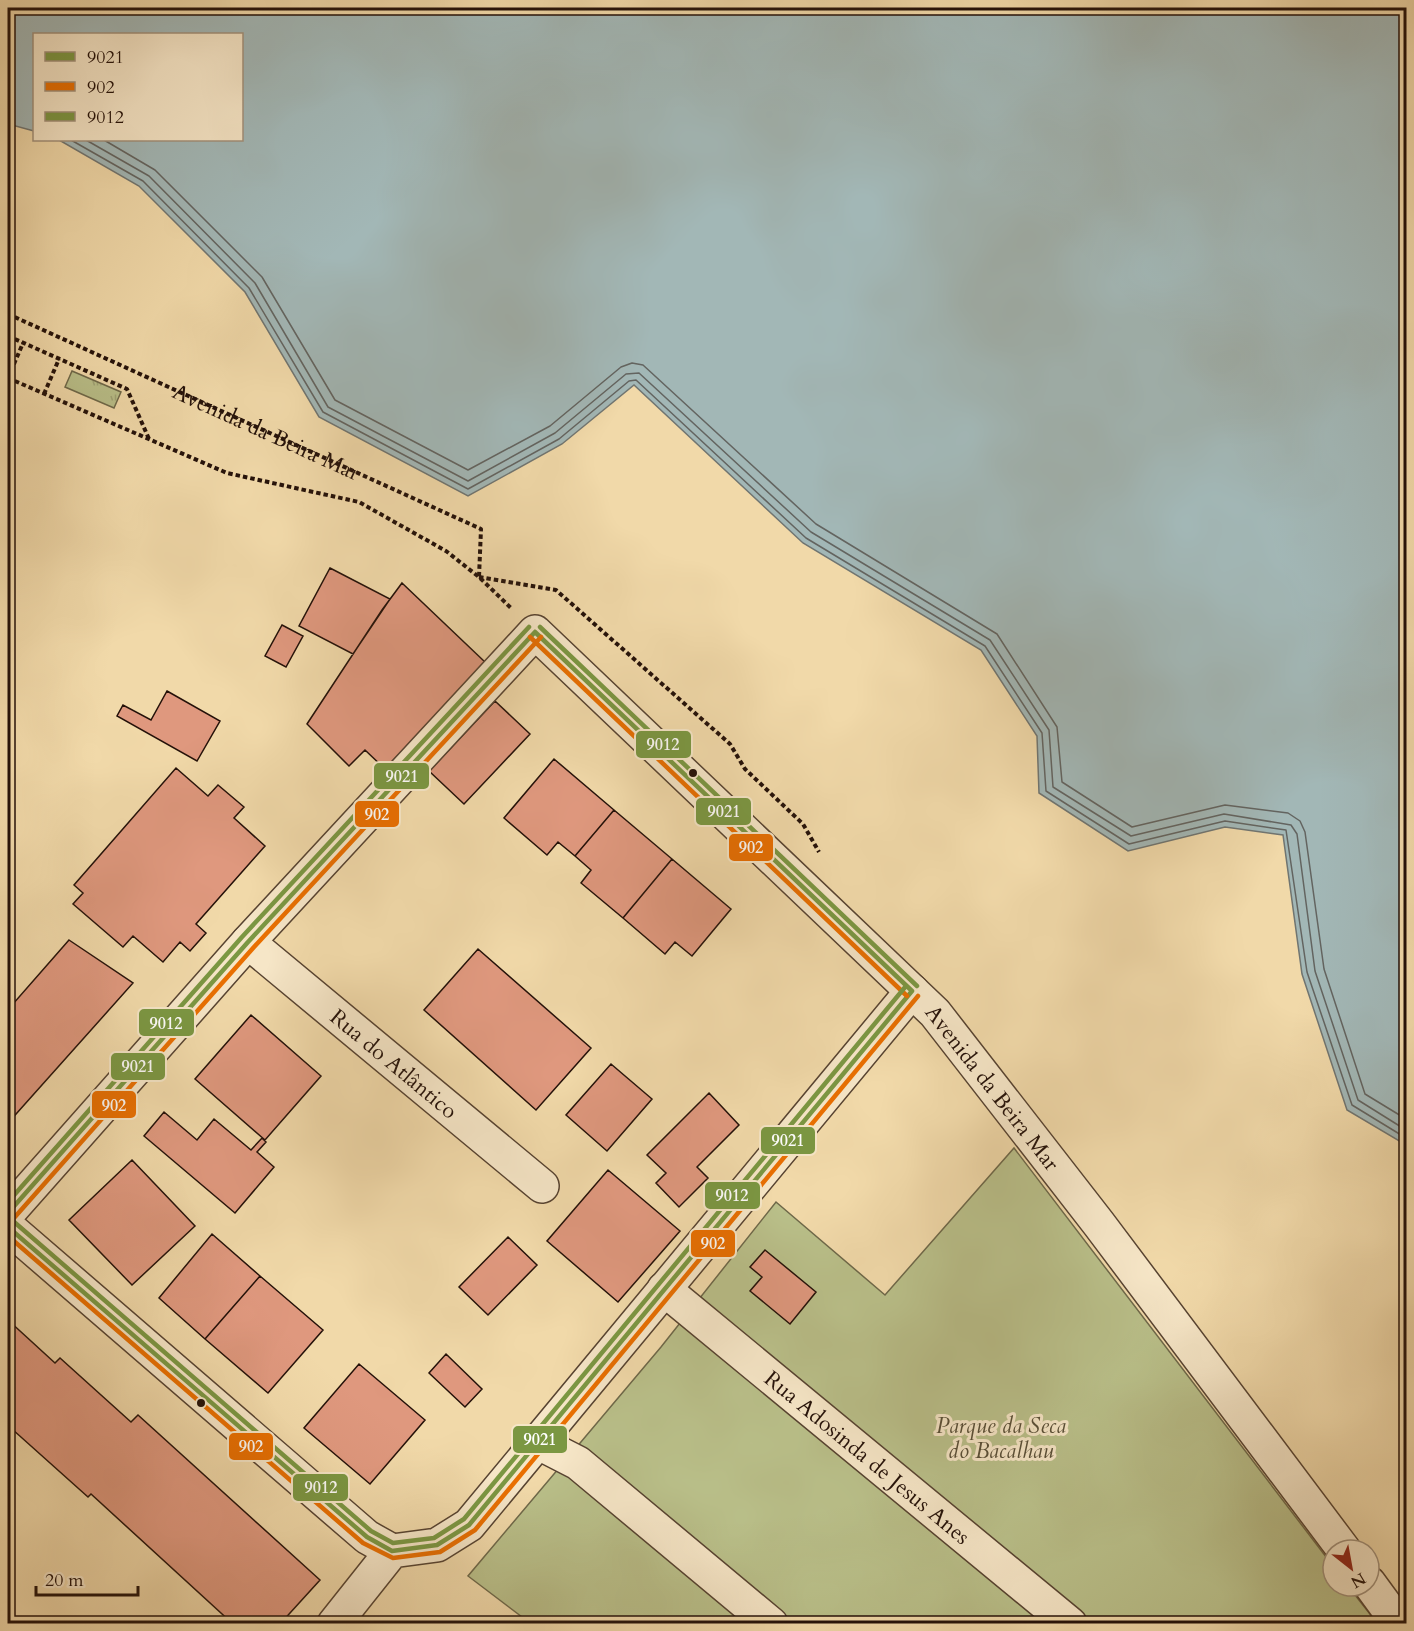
<svg xmlns="http://www.w3.org/2000/svg" width="1414" height="1631" font-family="Cardo,serif">
<defs>
<pattern id="grass-tufts" width="24" height="20" patternUnits="userSpaceOnUse" patternTransform="scale(1.5)"><rect width="24" height="20" fill="#b9bf89"/><path d="M3 7l-1-3M5 7V3M7 7l1-3M15 17l-1-3M17 17v-4M19 17l1-3" fill="none" stroke="#9fa375"/></pattern>
</defs>
<rect width="100%" height="100%" fill="#f1d9a9"/>
<filter id="stains"><feTurbulence type="fractalNoise" baseFrequency=".00333" numOctaves="4"/><feColorMatrix values="0 0 0 0 .2 0 0 0 0 .09 0 0 0 0 .02 0 0 0 .5 -.17"/></filter>
<radialGradient id="worn" r=".72"><stop offset=".6" stop-color="#630" stop-opacity="0"/><stop offset="1" stop-color="#630" stop-opacity=".3"/></radialGradient>
<path fill="url(#grass-tufts)" stroke="#6e6849" stroke-width="1.5" d="M72,371L121,392L114,408L65,387Z"/>
<path fill="#b9bf89" stroke="#6e6849" stroke-width="1.5" d="M1014,1148L1333,1566V1586H1348L1377,1623H530L468,1576L661,1347L776,1202L885,1295Z"/>
<path fill="#a2b7b6" stroke="#707571" stroke-width="1.5" d="M8,8H1406V1145L1347,1110L1302,974L1283,835L1225,827L1128,851L1039,793L1037,736L981,650L803,543L634,385L562,444L468,496L319,417L245,292L139,186L59,140H242V34H34V131L8,124Z"/>
<g fill="none" stroke-linecap="round" stroke-linejoin="round">
<path stroke="#636460" stroke-width="1.5" d="M71,140L143,181L249,288L323,412L468,489L559,439L629,381L636,380L806,538L985,646L1042,733L1046,791L1129,844L1225,821L1286,830L1307,972L1352,1105L1406,1138
M86,140L149,176L255,283L328,407L468,481L555,433L626,374L639,373L811,532L990,640L1049,730L1053,787L1131,836L1224,814L1291,825L1297,834L1315,971L1358,1100L1406,1130
M104,140L155,170L262,277L335,400L468,470L550,426L621,367L632,363L643,365L816,524L997,634L1057,727L1062,782L1132,827L1225,805L1288,813L1300,821L1305,832L1324,969L1365,1094L1406,1119"/>
</g>
<path fill="#df987e" stroke="#241109" stroke-width="1.5" d="M330,568L390,599L353,654L299,626Z
M402,583L486,663L385,769L365,750L349,766L307,724L382,610Z
M282,625L303,636L286,667L265,656Z
M167,691L220,721L197,761L117,716L123,705L151,720Z
M495,701L530,734L464,804L429,771Z
M554,759L614,810L575,856L558,842L547,855L504,818Z
M176,768L208,796L218,785L244,807L234,818L265,846L196,924L206,933L190,951L180,942L163,962L133,936L123,947L73,904L83,893L74,885Z
M614,810L672,859L623,918L581,883L591,870L575,856Z
M672,859L731,909L692,956L675,942L665,954L623,918Z
M69,940L133,983L8,1123V999L13,1004Z
M478,949L591,1048L536,1110L424,1010Z
M251,1015L321,1076L265,1140L195,1079Z
M611,1064L652,1099L607,1151L566,1115Z
M709,1093L739,1125L697,1167L708,1178L679,1207L656,1183L666,1173L647,1155Z
M164,1112L197,1140L214,1119L251,1150L262,1138L266,1142L257,1152L274,1167L235,1213L144,1136Z
M132,1160L195,1226L132,1285L69,1220Z
M608,1170L680,1231L618,1302L547,1241Z
M212,1234L260,1276L205,1339L159,1298Z
M508,1237L537,1265L488,1315L459,1287Z
M765,1250L816,1292L790,1324L750,1291L762,1277L750,1267Z
M260,1276L323,1330L268,1393L205,1339Z
M8,1320L55,1363L60,1358L131,1422L138,1415L320,1580L280,1624H233L91,1494L88,1497L12,1429L8,1434Z
M446,1354L482,1389L465,1407L429,1373Z
M359,1364L425,1420L370,1484L304,1428Z"/>
<g fill="none" stroke-linecap="round" stroke-linejoin="round">
<g stroke="#574331" stroke-width="36">
<g id="street">
<path id="s2" d="M248,942L542,1186"/>
<path id="s3" d="M8,1213L248,942L535,632L935,1013L1099,1224L1344,1550"/>
<path d="M8,1227L367,1537L392,1551"/>
<path id="s4" d="M664,1289L1070,1624"/>
<path d="M537,1442L578,1463L771,1624"/>
<path d="M1369,1583L1399,1624"/>
<path d="M334,1624L392,1551L437,1545L469,1525L912,991"/>
</g>
</g>
<g stroke="#241109" stroke-width="4" stroke-dasharray="4.5 3" stroke-linecap="butt">
<path id="s1" d="M8,314L481,529L479,577"/>
<path d="M8,336L127,389L149,439"/>
<path d="M8,378L227,473L359,502L446,551L479,577L511,608"/>
<path d="M8,378L23,343"/>
<path d="M44,394L59,359"/>
<path d="M479,577L556,590L730,744L745,769L803,824L819,852"/>
</g>
<use href="#street" stroke="#f6e6c7" stroke-width="33"/>
<g stroke="#f6e6c7" stroke-width="9">
<path id="bus-1" d="M535,632L912,991
M8,1213L248,942L535,632
M8,1227L367,1537L392,1551
M392,1551L437,1545L469,1525L912,991"/>
</g>
<g stroke="#f6e6c7" stroke-width="9">
<path id="bus-2" d="M530,637L907,996
M14,1218L254,947L541,637
M8,1236L363,1543L393,1558L440,1552L475,1530L918,996"/>
</g>
<g stroke="#f6e6c7" stroke-width="9">
<path id="bus-3" d="M540,627L917,986
M8,1202L242,937L529,627
M13,1221L371,1531L393,1543L434,1538L464,1519L906,986"/>
</g>
<use href="#bus-1" stroke="#7b9742" stroke-width="4.5"/>
<use href="#bus-2" stroke="#e96f01" stroke-width="4.5"/>
<use href="#bus-3" stroke="#7b9742" stroke-width="4.5"/>
</g>
<g fill="#241109" stroke="#f6e6c7" stroke-width="2">
<circle cx="693" cy="773" r="5"/>
<circle cx="201" cy="1403" r="5"/>
</g>
<g text-anchor="middle" stroke-width="6" stroke-linejoin="round" paint-order="stroke">
<g font-size="22" fill="#241109" stroke="#f6e6c7">
<text dy="8" stroke="none"><textPath href="#s1" startOffset="284">Avenida da Beira Mar</textPath></text>
<text dy="8" stroke="none"><textPath href="#s2" startOffset="190">Rua do Atlântico</textPath></text>
<text dy="8" stroke="none"><textPath href="#s3" startOffset="1431">Avenida da Beira Mar</textPath></text>
<text dy="8" stroke="none"><textPath href="#s4" startOffset="264">Rua Adosinda de Jesus Anes</textPath></text>
</g>
<g font-size="22" font-style="italic" fill="#584e36" stroke="#f6e6c7">
<text x="1001" y="1433">Parque da Seca<tspan x="1001" dy="25">do Bacalhau</tspan></text>
</g>
</g>
<g stroke="#f6e6c7" stroke-width="2">
<rect x="635" y="730" width="57" height="29" rx="6" fill="#7b9742"/>
<rect x="373" y="762" width="57" height="28" rx="6" fill="#7b9742"/>
<rect x="695" y="797" width="57" height="29" rx="6" fill="#7b9742"/>
<rect x="354" y="800" width="46" height="28" rx="6" fill="#e96f01"/>
<rect x="728" y="833" width="46" height="29" rx="6" fill="#e96f01"/>
<rect x="138" y="1008" width="57" height="29" rx="6" fill="#7b9742"/>
<rect x="110" y="1052" width="56" height="29" rx="6" fill="#7b9742"/>
<rect x="91" y="1090" width="46" height="29" rx="6" fill="#e96f01"/>
<rect x="760" y="1126" width="56" height="29" rx="6" fill="#7b9742"/>
<rect x="704" y="1181" width="57" height="29" rx="6" fill="#7b9742"/>
<rect x="690" y="1229" width="46" height="29" rx="6" fill="#e96f01"/>
<rect x="512" y="1425" width="56" height="29" rx="6" fill="#7b9742"/>
<rect x="228" y="1432" width="46" height="29" rx="6" fill="#e96f01"/>
<rect x="292" y="1473" width="57" height="29" rx="6" fill="#7b9742"/>
</g>
<g font-size="16" text-anchor="middle" font-weight="bold" fill="#fff">
<text x="663" y="750">9012</text>
<text x="402" y="782">9021</text>
<text x="724" y="817">9021</text>
<text x="377" y="820">902</text>
<text x="751" y="853">902</text>
<text x="166" y="1029">9012</text>
<text x="138" y="1072">9021</text>
<text x="114" y="1111">902</text>
<text x="788" y="1146">9021</text>
<text x="732" y="1201">9012</text>
<text x="713" y="1249">902</text>
<text x="540" y="1445">9021</text>
<text x="251" y="1452">902</text>
<text x="321" y="1493">9012</text>
</g>
<rect width="1414" height="1631" fill="none" stroke="#f1d9a9" stroke-width="30"/>
<rect x="9" y="9" width="1396" height="1613" fill="none" stroke="#241109" stroke-width="3"/>
<rect x="15" y="15" width="1384" height="1601" fill="none" stroke="#241109" stroke-width="1.5"/>
<rect x="33" y="33" width="210" height="108" fill="#f6e6c7" stroke="#a2917b" stroke-width="1.5"/>
<rect x="45" y="52" width="30" height="9" fill="#7b9742" stroke="#a2917b" stroke-width="1.5"/>
<text x="87" y="63" font-size="18" fill="#241109">9021</text>
<rect x="45" y="82" width="30" height="9" fill="#e96f01" stroke="#a2917b" stroke-width="1.5"/>
<text x="87" y="93" font-size="18" fill="#241109">902</text>
<rect x="45" y="112" width="30" height="9" fill="#7b9742" stroke="#a2917b" stroke-width="1.5"/>
<text x="87" y="123" font-size="18" fill="#241109">9012</text>
<g transform="translate(1351 1568) rotate(149)"><circle r="28" fill="#f6e6c7" stroke="#a2917b" stroke-width="1.5"/>
<path d="M0-4.5L10 22L0 15L-10 22Z" fill="#8f2418"/>
<text y="-9" font-size="16" font-weight="bold" text-anchor="middle" fill="#241109">N</text>
</g>
<path d="M36 1586v9h102v-9" fill="none" stroke="#241109" stroke-width="3"/>
<text x="45" y="1586" font-size="18" fill="#241109" stroke="#f6e6c7" stroke-width="4.5" paint-order="stroke">20 m</text>
<rect width="100%" height="100%" filter="url(#stains)"/>
<rect width="100%" height="100%" fill="url(#worn)"/>
</svg>
